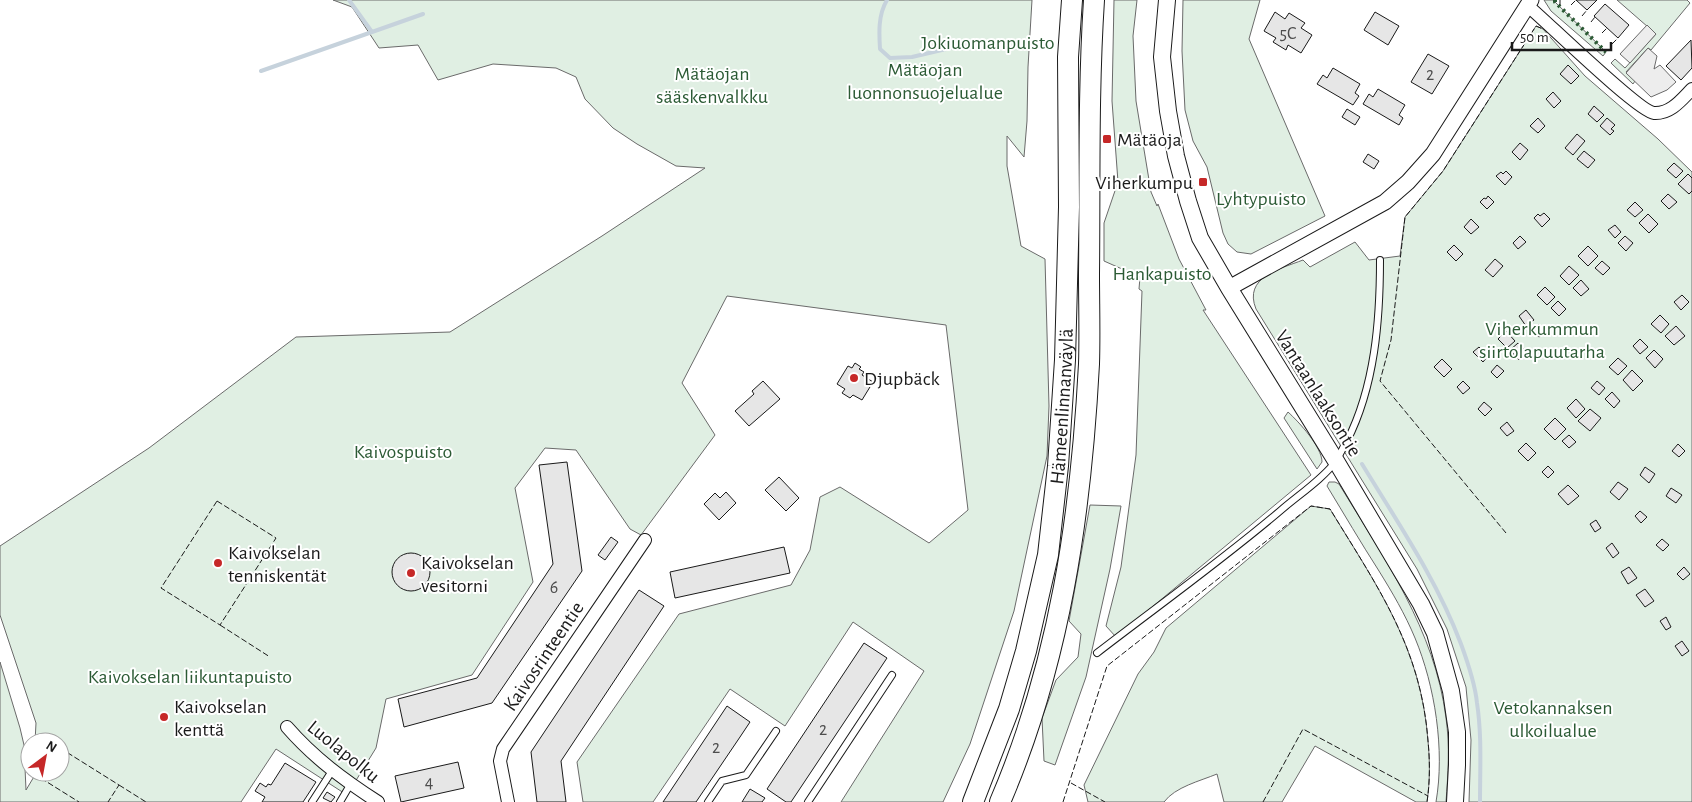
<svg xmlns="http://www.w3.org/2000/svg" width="1692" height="802" font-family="'Alegreya Sans',sans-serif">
<rect width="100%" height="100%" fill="#fff"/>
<path fill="#e0efe3" stroke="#6a6a6a" d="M333,0H1032L1028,67L1027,121L1024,157L1007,136V166L1021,246L1045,259L1049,406L1047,456L1014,611L970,744L943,802H841L924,671L853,622L785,726L730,689L653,802H583L577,762L679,614L791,585L810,550L820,497L840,487L929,543L968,510L946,325L727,296L682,383L715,435L641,535L630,529L576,450L545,448L515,488L533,582L472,675L386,699L376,748L347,795L276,749L241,802H0V662L20,728L24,745L26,790L35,775V772H60V742H35L36,723L0,615V546L149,448L296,337L450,332L602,236L705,168L676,166L637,144L613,128L585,99L576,77L556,68L493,64L438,80L418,45L379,48L352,7Z
M1114,0H1137L1133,36L1136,101L1151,192L1157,206L1158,204L1179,259L1206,310H1203L1311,475L1116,637L1106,626L1121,567L1136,455L1142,291L1139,289L1140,277L1104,261V223L1118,182L1112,101Z
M1183,0H1260L1249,39L1325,216L1251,254L1237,252L1228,244L1223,233L1207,167L1193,141L1185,110L1182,51Z
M1544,0H1555V2L1606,52L1603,56L1551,11Z
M1617,0H1687L1690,3L1651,50L1648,48L1626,72L1635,81L1633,84L1611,63L1615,59L1625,68L1656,34Z
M1536,26L1543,29L1585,76L1658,139L1692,172V802H1469L1471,740L1466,687L1447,629L1417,569L1256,309C1243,277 1280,269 1303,260L1310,267L1355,242L1369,260L1400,256L1405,217L1443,171Z
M1288,412C1299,422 1322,447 1322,462L1317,469L1284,418Z
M1329,482H1335L1339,484C1384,558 1435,630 1446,718C1450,746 1448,774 1446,802H1436C1445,750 1435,686 1415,638C1405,614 1392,592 1379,571C1361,543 1344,514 1327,486Z
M1090,505L1121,506L1110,569L1086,677L1055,765L1044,761L1042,718L1056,680L1078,657L1081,634L1069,621Z
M1311,506L1330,509C1377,586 1421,647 1428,741C1430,761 1430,782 1427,802H1416L1315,746L1282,802H1224L1217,774C1200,781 1175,787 1164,802H1088L1084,785L1138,674L1154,652L1166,628Z"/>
<path fill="#ededed" stroke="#6a6a6a" d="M1647,25L1656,34L1630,63L1620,54Z
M1648,48L1657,56L1654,69L1660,65L1676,82L1667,90L1651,97L1626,73Z"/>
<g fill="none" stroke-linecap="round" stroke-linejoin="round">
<path stroke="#c6d2dc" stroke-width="4" d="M887,0C878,15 879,33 880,49L890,58L912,57L963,45
M372,32L423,14
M261,71L372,32L349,0
M1362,464C1398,523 1437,580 1461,644C1468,663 1475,683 1477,703C1482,736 1480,769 1480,802"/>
</g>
<path fill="#e6e6e6" stroke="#1a1a1a" d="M1576,0H1597L1587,10Z
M1605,4L1629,25L1618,38L1594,16Z
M1275,12L1285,19L1289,13L1305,23L1301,28L1312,35L1301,53L1288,45L1286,50L1273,42L1276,38L1264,31Z
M1375,12L1399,26L1388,45L1364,30Z
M1691,40L1692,68L1681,80L1666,66Z
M1428,54L1449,66L1432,94L1411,82Z
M1568,65L1579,76L1571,84L1560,74Z
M1333,68L1360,84L1355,93L1359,96L1353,105L1317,84L1323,75L1327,78Z
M1378,89L1405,105L1399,115L1403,118L1399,125L1363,104L1369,94L1373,97Z
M1553,92L1561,101L1554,108L1546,99Z
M1594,106L1604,115L1597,122L1588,114Z
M1347,109L1360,117L1355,125L1342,117Z
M1538,118L1545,126L1538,133L1530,126Z
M1607,118L1615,125L1611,129L1614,131L1610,135L1600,126Z
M1577,134L1585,141L1573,155L1565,148Z
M1520,143L1528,150L1520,160L1512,152Z
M1584,151L1595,160L1588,168L1577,159Z
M1368,154L1379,161L1374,169L1363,162Z
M1674,163L1683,171L1676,178L1667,170Z
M1506,171L1512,177L1505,185L1496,176L1501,172L1503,174Z
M1688,174L1692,178V191L1689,194L1678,184Z
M1668,194L1677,202L1669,209L1661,201Z
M1488,196L1494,202L1487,209L1480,202L1484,198L1486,199Z
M1635,202L1643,210L1635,217L1627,210Z
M1544,213L1550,219L1542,227L1534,218L1538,214L1540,216Z
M1648,214L1658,224L1649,233L1639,223Z
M1471,219L1479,227L1471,234L1464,227Z
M1615,225L1621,232L1615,238L1608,230Z
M1520,236L1526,242L1518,249L1513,243Z
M1625,236L1633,243L1626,251L1618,243Z
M1454,245L1463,254L1456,261L1447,252Z
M1588,246L1598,256L1588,266L1578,256Z
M1495,259L1503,266L1493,277L1485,270Z
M1602,261L1610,268L1603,275L1595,268Z
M1569,266L1579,275L1569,285L1560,276Z
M1581,280L1589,289L1581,296L1573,288Z
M1545,287L1555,297L1547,305L1537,295Z
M1682,295L1689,302L1681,310L1674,302Z
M1558,301L1566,309L1559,316L1551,308Z
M1526,310L1534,320L1526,326L1519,316Z
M1660,315L1669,324L1661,333L1651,324Z
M1539,324L1546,332L1539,337L1532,331Z
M1676,326L1685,336L1674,345L1665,336Z
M1506,331L1515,341L1507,348L1498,339Z
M1640,339L1648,347L1640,354L1633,346Z
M1518,343L1527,352L1519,360L1510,350Z
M1479,347L1488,356L1483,362L1473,352Z
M1654,350L1663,359L1655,368L1646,358Z
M1618,358L1627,366L1618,375L1609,367Z
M1442,359L1452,369L1444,377L1434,367Z
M855,363L861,367L859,369L864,372L862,375L873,382L862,400L853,395L850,398L842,393L845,389L837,384L848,366L852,368Z
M1497,365L1504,371L1497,378L1491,372Z
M1632,370L1643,381L1633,391L1623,380Z
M763,381L780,399L749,426L735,411L754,394L752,391Z
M1463,381L1470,388L1463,394L1457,387Z
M1597,381L1605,388L1599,395L1591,388Z
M1612,392L1620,401L1614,408L1605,399Z
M1576,399L1585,409L1576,418L1567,408Z
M1484,402L1492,409L1485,416L1478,409Z
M1590,409L1601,418L1590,431L1578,421Z
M1555,418L1566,429L1555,440L1544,429Z
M1507,422L1514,431L1507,436L1500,428Z
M1569,435L1576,442L1569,448L1562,441Z
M1526,443L1536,453L1528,461L1518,451Z
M1678,444L1685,451L1679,457L1672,451Z
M567,462L582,571L492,703L404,727L398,699L477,678L553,564L539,465Z
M1548,466L1554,472L1548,478L1542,472Z
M1645,467L1655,474L1649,483L1640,475Z
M779,477L799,498L786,511L765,490Z
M1618,482L1628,489L1619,500L1610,492Z
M1568,485L1579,496L1568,505L1558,494Z
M1671,488L1682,495L1676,503L1666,496Z
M726,492L736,503L719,520L704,504L715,493L720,498Z
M1640,511L1647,517L1641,523L1635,516Z
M1596,520L1601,528L1595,532L1590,524Z
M611,537L618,542L605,560L598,555Z
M1662,539L1669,545L1663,551L1656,545Z
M1612,543L1619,553L1613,558L1606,548Z
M784,547L790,573L675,598L670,572Z
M392 572a19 19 0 1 1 38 0a19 19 0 1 1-38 0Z
M1629,567L1637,578L1628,584L1621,572Z
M1684,567L1690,574L1683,580L1677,574Z
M1645,589L1654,601L1645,607L1636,595Z
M639,590L664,606L561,761L566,802H537L531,752Z
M1666,617L1671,627L1666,630L1660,621Z
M1682,641L1689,651L1682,656L1675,646Z
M864,643L887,658L791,802H786L767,789Z
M727,706L750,722L740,737L696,802H663Z
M458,762L464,788L401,802L395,776Z
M285,763L316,782L303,802H262L265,797L255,791L260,783L266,787L268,784L271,785Z
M750,789L765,798L762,802H742Z
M327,792L335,797L331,802L323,798Z"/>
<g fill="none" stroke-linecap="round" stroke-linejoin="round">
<g stroke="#1a1a1a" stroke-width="8">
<path id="service" d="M1097,653C1158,606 1221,561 1280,511C1297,496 1323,479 1336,461C1340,455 1343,447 1347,441C1375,386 1380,320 1380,260
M312,802L332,771
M340,802L350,785
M708,802L722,781L746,775L776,731
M808,802L892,675"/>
</g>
<g stroke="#1a1a1a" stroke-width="14">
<path id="minor" d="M1528,6C1547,22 1639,112 1654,113C1671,114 1682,99 1692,89
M287,727C314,758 344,780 378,802
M508,802L500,761L503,749L645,540"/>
</g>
<g stroke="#1a1a1a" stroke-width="17">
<path id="tertiary" d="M1229,288L1385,202L1408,182L1433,154L1531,0"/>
</g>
<g stroke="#1a1a1a" stroke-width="18">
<path id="secondary" d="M1167,0L1162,57L1168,111L1176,156L1188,201L1200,238L1229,288L1336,461L1421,604L1435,633L1451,691L1457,732V765L1455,802"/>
</g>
<g stroke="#1a1a1a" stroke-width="22">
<g id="trunk">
<path id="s1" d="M973,802L1009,709L1026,651L1048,555L1058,466L1065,360L1069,207L1068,57L1072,0"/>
<path d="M1000,802C1060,662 1081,515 1089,364C1090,334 1089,304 1089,274C1090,183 1088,91 1094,0"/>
</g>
</g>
<use href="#service" stroke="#fff" stroke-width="6"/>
<use href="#minor" stroke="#fff" stroke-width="12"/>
<use href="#tertiary" stroke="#fff" stroke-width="15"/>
<use href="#secondary" stroke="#fff" stroke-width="16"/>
<use href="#trunk" stroke="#fff" stroke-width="20"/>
<path stroke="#2b5a34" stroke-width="4" stroke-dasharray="2.5 4" stroke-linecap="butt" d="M1555,0V2L1606,52"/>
<path stroke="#1a1a1a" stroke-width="1" stroke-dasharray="6 2.5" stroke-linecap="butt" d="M1560,0V5
M1571,5L1576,0
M1582,16L1587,10
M1591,22L1595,17
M1602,33L1607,28
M1612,44L1618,38
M217,501L276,538L220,625L161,588Z
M1506,533L1380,381L1391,340L1405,217L1443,171L1536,26L1543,29
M220,625L270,657
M60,748L119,785L108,802
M43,772L39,777L79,802
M1071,783L1105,802
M119,785L146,802
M1063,802L1107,666L1311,506L1330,509C1377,586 1421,647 1428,741C1430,761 1430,782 1427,802
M1263,802L1303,729L1428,796"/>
</g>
<g fill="#c62828" stroke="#fff" stroke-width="2">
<rect x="1102" y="134" width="10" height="10" rx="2.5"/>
<rect x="1198" y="177" width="10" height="10" rx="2.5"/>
<circle cx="854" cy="378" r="5"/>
<circle cx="218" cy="563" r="5"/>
<circle cx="411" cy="573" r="5"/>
<circle cx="164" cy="717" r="5"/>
</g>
<g text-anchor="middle" stroke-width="4" stroke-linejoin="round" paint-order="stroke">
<g font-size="18" fill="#4d4d4d">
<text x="1288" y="39">5C</text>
<text x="1430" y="80">2</text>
<text x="554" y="593">6</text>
<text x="823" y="735">2</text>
<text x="716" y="753">2</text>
<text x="429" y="788">4</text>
</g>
<g font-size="20" fill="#2b5a34" stroke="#fff">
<text x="988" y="49">Jokiuomanpuisto</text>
<text x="925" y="76">Mätäojan<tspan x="925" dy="23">luonnonsuojelualue</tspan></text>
<text x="712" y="80">Mätäojan<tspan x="712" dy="23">sääskenvalkku</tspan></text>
<text x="1261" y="205">Lyhtypuisto</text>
<text x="1162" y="280">Hankapuisto</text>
<text x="1542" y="335">Viherkummun<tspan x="1542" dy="23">siirtolapuutarha</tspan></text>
<text x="403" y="458">Kaivospuisto</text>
<text x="190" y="683">Kaivokselan liikuntapuisto</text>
<text x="1553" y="714">Vetokannaksen<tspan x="1553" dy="23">ulkoilualue</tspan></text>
</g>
<g font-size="20" fill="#1a1a1a" stroke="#fff" text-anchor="start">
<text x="1117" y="146">Mätäoja</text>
<text x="1193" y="189" text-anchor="end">Viherkumpu</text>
<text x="864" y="385">Djupbäck</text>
<text x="228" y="559">Kaivokselan<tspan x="228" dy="23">tenniskentät</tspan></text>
<text x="421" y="569">Kaivokselan<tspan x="421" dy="23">vesitorni</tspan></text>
<text x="174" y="713">Kaivokselan<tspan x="174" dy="23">kenttä</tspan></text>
</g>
<g font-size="20" fill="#1a1a1a" stroke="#fff">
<text transform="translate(1319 393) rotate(58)" y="7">Vantaanlaaksontie</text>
<text dy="7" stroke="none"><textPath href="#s1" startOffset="408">Hämeenlinnanväylä</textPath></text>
<text transform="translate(543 656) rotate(-56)" y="7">Kaivosrinteentie</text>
<text transform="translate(344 751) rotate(39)" y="7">Luolapolku</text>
</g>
</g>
<g transform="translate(45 757) rotate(32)"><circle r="24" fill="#ffffff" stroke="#a3a3a3"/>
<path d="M0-4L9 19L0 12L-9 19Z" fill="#c62828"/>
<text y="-8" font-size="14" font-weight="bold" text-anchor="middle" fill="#1a1a1a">N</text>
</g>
<path d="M1512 42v8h99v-8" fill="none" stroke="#1a1a1a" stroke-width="2.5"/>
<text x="1520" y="42" font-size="15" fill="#1a1a1a" stroke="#ffffff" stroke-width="4" paint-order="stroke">50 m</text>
</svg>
